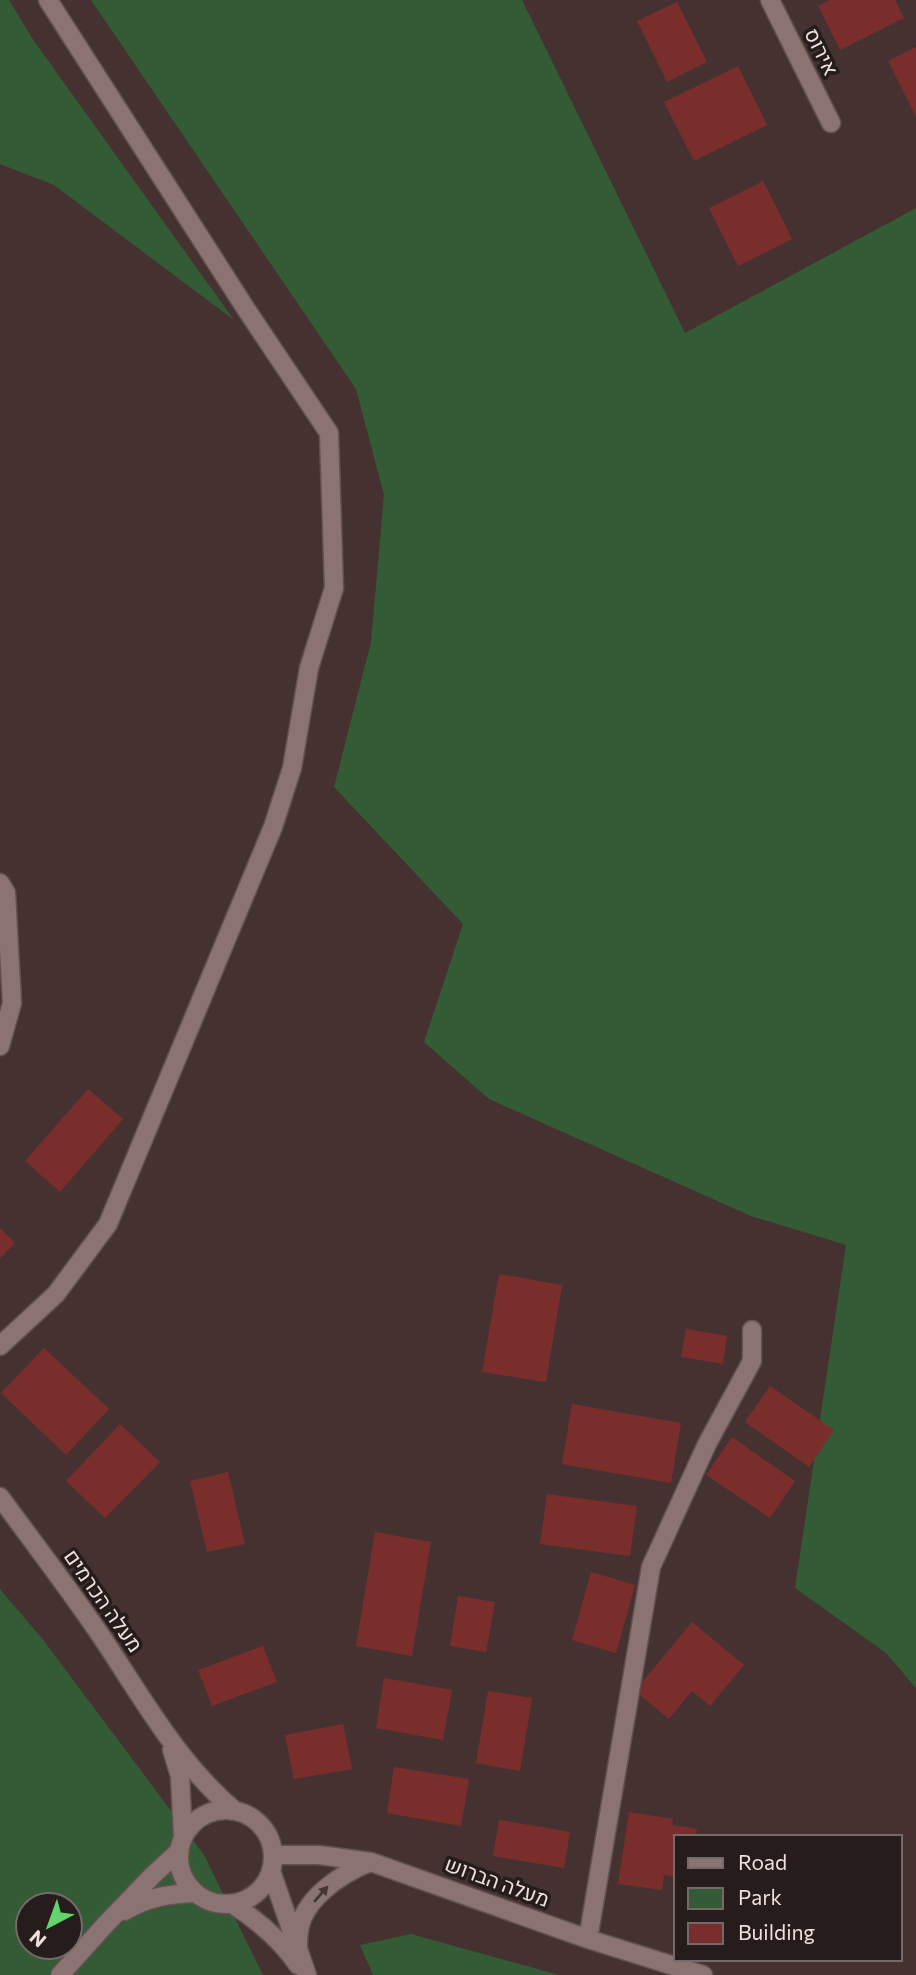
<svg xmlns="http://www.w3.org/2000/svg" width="916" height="1975" font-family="Commissioner,Heebo,sans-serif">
<rect width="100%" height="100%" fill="#453230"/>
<path fill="#335b35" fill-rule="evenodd" d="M0,0H9L34,41L234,320L54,185L0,164Z
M91,0H522L685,333L916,208V1688L886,1653L795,1588L846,1245L751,1216L489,1099L424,1042L463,924L334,787L371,642L384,495L356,389Z
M0,1589L44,1641L204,1855L263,1975H0ZM28,1905H70V1947H28Z
M411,1934L559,1975H373L360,1945Z"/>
<path fill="#7a2e2c" d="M829,0H895L904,18L840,50L818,6Z
M677,2L707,62L667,82L637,21Z
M916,47V117L888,61Z
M738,66L767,125L694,161L664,102Z
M763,181L792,239L738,266L709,208Z
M88,1089L123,1119L60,1192L25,1161Z
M0,1228L15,1243L0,1258Z
M499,1274L562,1285L546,1382L482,1372Z
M686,1329L727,1336L723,1364L681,1357Z
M44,1348L109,1409L66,1455L1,1393Z
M770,1386L834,1430L809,1467L745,1422Z
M572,1404L681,1423L671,1483L562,1464Z
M120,1424L160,1462L105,1518L66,1481Z
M732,1437L795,1481L770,1518L706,1475Z
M228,1472L245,1544L207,1552L190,1481Z
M547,1494L637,1506L630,1556L540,1544Z
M375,1532L431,1542L412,1656L356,1646Z
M591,1572L635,1585L616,1653L572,1640Z
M458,1596L495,1602L486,1652L450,1646Z
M692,1622L744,1665L710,1706L692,1691L669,1719L635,1691Z
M263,1646L277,1682L212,1706L198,1670Z
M384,1678L452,1690L443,1740L376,1728Z
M488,1691L532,1698L520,1771L476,1763Z
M343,1724L352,1769L294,1779L285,1735Z
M394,1767L469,1779L461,1826L387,1813Z
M629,1812L673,1819L672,1825L697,1829L695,1837H676V1877L664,1875L662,1890L618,1884Z
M499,1820L570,1832L564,1868L493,1856Z"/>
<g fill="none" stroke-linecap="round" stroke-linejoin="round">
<g stroke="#615150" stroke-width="21">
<path id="minor" d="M770,0L831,123
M0,883L6,893L12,1003L0,1046
M0,1346L56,1294L108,1224L273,827L292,768L309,668L334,588L329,433L246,309L48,0
M0,1497C34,1543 69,1589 101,1636C142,1697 178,1763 235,1811
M172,1750L180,1776L183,1837
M179 1857a47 47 0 1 1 94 0a47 47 0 1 1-94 0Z
M273,1855H319L371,1862L588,1939L703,1975
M271,1871L307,1975
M232,1904C257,1920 281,1940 298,1965
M125,1911C147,1897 170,1894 195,1893
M588,1939L651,1567L707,1444L752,1361V1330
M298,1948C298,1943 298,1937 299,1931C303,1899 341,1874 368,1863
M60,1975L105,1925L152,1876L179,1851"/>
</g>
<use href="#minor" stroke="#8a7371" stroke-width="18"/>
</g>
<defs><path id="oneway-solid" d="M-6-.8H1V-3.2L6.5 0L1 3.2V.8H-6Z" transform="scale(1.75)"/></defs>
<use fill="#433635" href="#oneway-solid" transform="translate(321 1894) rotate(-49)"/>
<g text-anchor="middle" stroke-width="7" stroke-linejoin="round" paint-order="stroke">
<g font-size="21" fill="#ede0df" stroke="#251c1b">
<text transform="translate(821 52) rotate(64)" y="7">אירוס</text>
<text transform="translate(103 1601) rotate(55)" y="7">מעלה הכרמים</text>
<text transform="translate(497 1882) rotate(20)" y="7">מעלה הברוש</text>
</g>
</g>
<rect x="674" y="1835" width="228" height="126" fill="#251c1b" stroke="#756a69" stroke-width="2"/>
<rect x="688" y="1858" width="35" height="10" fill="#8a7371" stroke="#756a69" stroke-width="2"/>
<text x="738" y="1870" font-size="21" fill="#ede0df">Road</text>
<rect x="688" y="1888" width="35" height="21" fill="#335b35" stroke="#756a69" stroke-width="2"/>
<text x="738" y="1905" font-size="21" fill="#ede0df">Park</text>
<rect x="688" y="1923" width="35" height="21" fill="#7a2e2c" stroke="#756a69" stroke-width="2"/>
<text x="738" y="1940" font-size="21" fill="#ede0df">Building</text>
<g transform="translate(49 1926) rotate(221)"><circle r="33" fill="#251c1b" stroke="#756a69" stroke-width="2"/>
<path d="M0-5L12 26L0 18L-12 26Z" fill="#61d56a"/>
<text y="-10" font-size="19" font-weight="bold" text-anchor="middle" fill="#ede0df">N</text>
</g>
</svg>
